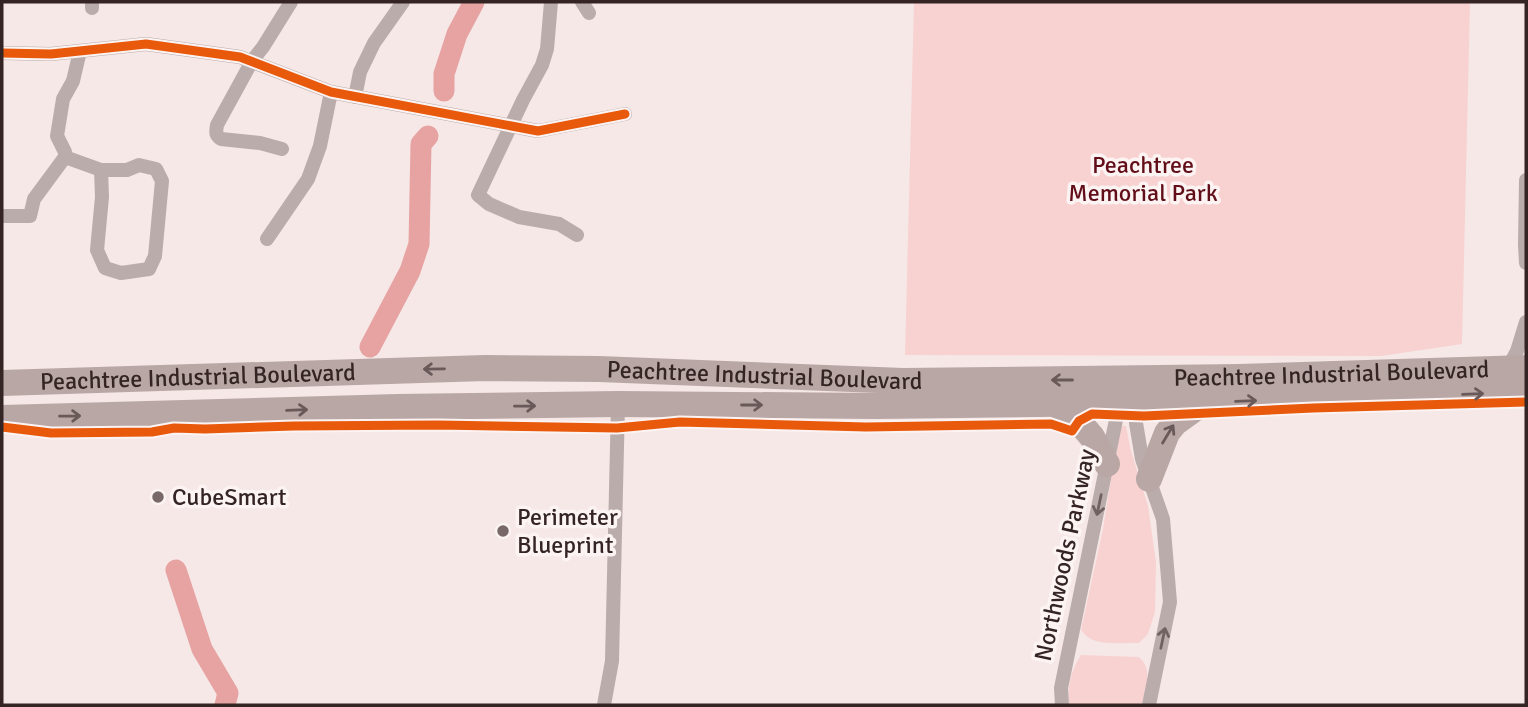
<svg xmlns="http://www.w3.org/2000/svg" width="1528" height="707" font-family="Signika,sans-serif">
<rect width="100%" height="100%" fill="#f5e8e7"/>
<path fill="#f8d2d1" d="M914,2H1470L1462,344L1381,356L905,355Z
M1122,426H1126L1131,451L1148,506L1156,562L1155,612L1148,634L1139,643C1119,642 1093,648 1081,630L1103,529L1119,429Z
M1081,655L1139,657C1154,670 1145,689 1142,705H1069C1067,687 1071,670 1081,655Z"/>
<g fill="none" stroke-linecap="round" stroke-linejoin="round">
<path stroke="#e7a2a2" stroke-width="21" d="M444,91V74L457,34L474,2
M370,347L410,271L419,244L421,144L428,136
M176,570L202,649L228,693L225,705"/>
<path stroke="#baacab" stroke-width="14" d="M551,2L547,49L542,65L523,100L478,195L489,204L519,217L559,224L577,235
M582,2L589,13
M92,8V2
M2,53L51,54L146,44L240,57L331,92L538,131L625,114
M355,97L360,72L374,43L403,2
M282,149L260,143L221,139C215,135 216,132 217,125L252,61L263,47L291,2
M65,157L101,170
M139,165L156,169L162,181L155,256L149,269L121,273L105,268L97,250L102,197L101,170H127Z
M1526,180L1525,245L1526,263
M2,216H30L34,199L65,157V152L57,136L63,99L73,81L80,51
M267,239L308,179L320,146L331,92
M1508,368L1517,351L1526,322
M1137,415L1136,423L1142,459L1163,519L1170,602L1149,705
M604,705L612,661L618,404
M1062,705L1061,688L1117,415"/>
<g stroke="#b9a7a6" stroke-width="26">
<path id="s1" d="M2,383L485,368L599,369L903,381L1239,377L1526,368"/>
<path d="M1055,404L1074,416L1092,437L1107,464"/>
<path d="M2,418L398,407L618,404L877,406L1204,402L1526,392"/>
<path d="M1149,479L1167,433L1175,423L1204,402"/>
</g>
<g stroke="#fcf3f3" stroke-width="13">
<path id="cycleway" d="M2,53L51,54L146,44L240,57L331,92L538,131L625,114
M2,427L51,433L152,432L174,428L205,429L294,426L438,425L617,428L680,422L866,427L1051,424L1072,431L1079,421L1092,414L1144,416L1313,408L1526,402"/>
</g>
<use href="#cycleway" stroke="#e8590c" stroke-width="9"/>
</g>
<defs><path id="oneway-shaft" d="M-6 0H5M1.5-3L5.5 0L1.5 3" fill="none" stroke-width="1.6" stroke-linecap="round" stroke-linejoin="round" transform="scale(1.75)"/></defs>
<g stroke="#695958">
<use href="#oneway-shaft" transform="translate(434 369) rotate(179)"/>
<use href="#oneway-shaft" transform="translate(1062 380) rotate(180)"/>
<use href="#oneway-shaft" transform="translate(1473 394) rotate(-2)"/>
<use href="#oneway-shaft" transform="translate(1246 401) rotate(-2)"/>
<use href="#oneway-shaft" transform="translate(752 405)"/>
<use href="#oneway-shaft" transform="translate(525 406) rotate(-1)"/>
<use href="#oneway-shaft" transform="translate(297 410) rotate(-2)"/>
<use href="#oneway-shaft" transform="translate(70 416) rotate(-1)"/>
<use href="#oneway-shaft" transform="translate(1168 434) rotate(-59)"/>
</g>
<g stroke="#706261">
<use href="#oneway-shaft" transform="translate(1099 505) rotate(102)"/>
<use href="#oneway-shaft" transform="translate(1163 638) rotate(-78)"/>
</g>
<g fill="#786968" stroke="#fcf3f3" stroke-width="2.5">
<circle cx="158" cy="497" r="7"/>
<circle cx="503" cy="531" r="7"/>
</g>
<g text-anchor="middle" stroke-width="7" stroke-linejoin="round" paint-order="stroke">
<g font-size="24" fill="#620e19" stroke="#fcf3f3">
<text x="1143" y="173">Peachtree<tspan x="1143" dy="28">Memorial Park</tspan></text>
</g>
<g font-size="24" fill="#342524" stroke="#fcf3f3">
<text dy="8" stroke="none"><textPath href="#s1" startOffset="1330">Peachtree Industrial Boulevard</textPath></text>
<text dy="8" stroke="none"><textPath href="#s1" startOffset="763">Peachtree Industrial Boulevard</textPath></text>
<text dy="8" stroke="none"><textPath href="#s1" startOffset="196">Peachtree Industrial Boulevard</textPath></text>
<text transform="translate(1065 555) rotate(-78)" y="8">Northwoods Parkway</text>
</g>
<g font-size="24" fill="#342524" stroke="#fcf3f3" text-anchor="start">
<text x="172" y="505">CubeSmart</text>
<text x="517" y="525">Perimeter<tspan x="517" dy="28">Blueprint</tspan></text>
</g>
</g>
<rect width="1528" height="707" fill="none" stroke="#342524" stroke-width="7"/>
</svg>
